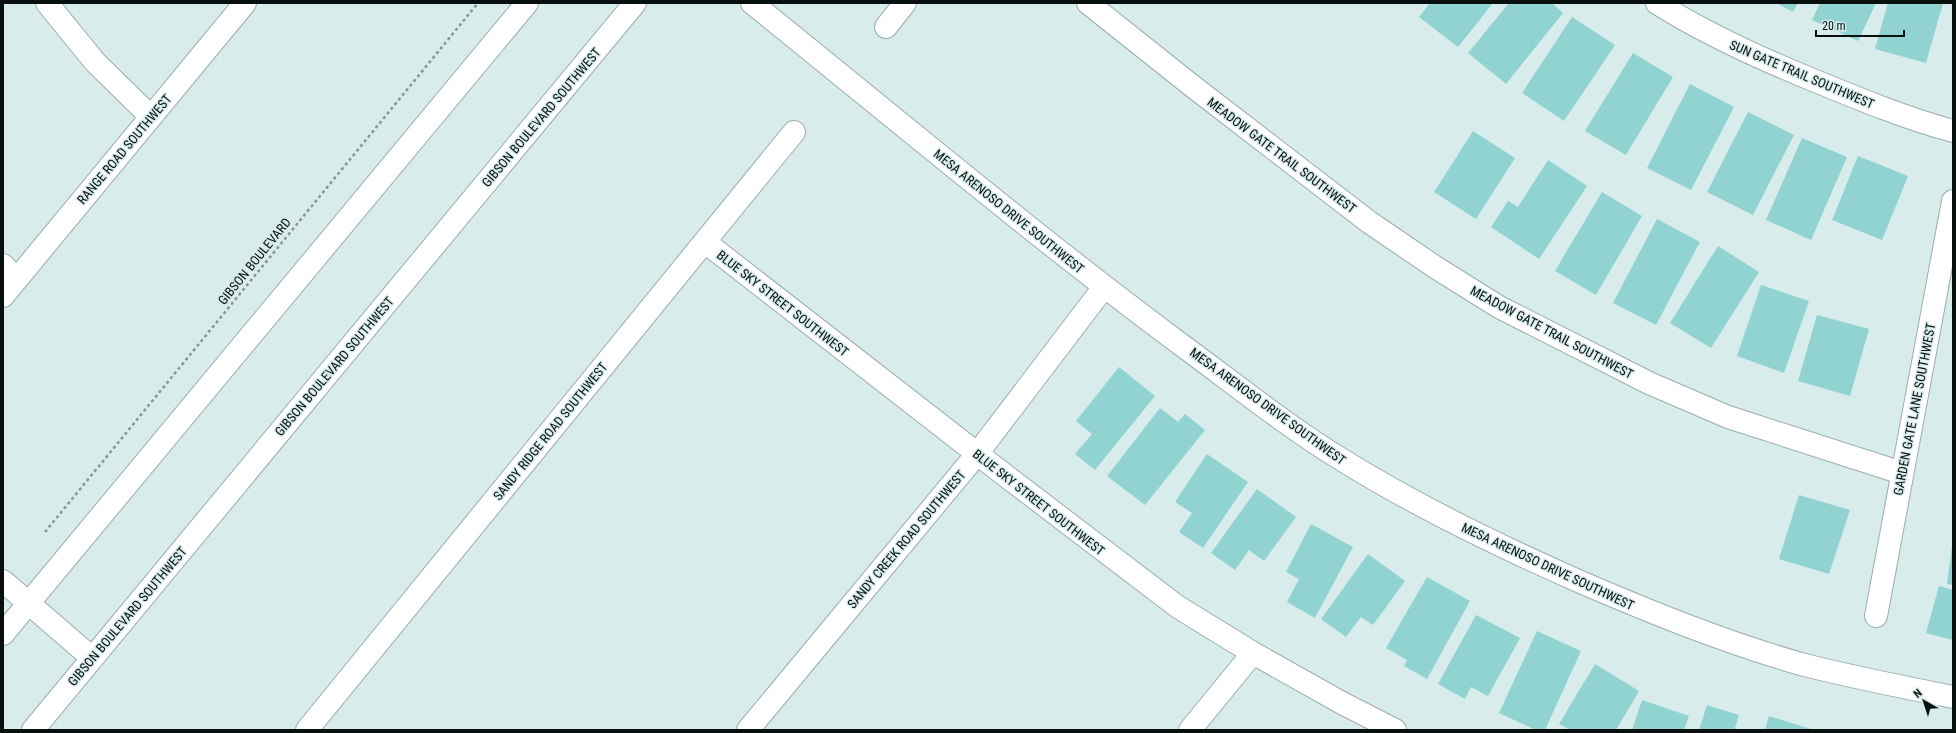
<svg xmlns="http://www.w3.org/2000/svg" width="1956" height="733" font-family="'Roboto Condensed',sans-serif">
<rect width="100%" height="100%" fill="#d8ecec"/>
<path fill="#90d3d1" d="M1430,3H1493L1458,47L1419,17Z
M1509,3H1552L1563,13L1506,84L1468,53Z
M1776,3H1798L1793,12Z
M1820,3H1876L1858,41L1812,20Z
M1888,3H1943L1926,63L1875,49Z
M1572,17L1615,45L1564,121L1522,93Z
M1633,53L1673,77L1626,155L1585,131Z
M1690,84L1734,107L1691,190L1647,168Z
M1748,112L1794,135L1753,215L1707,192Z
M1473,131L1515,158L1476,219L1434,192Z
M1802,138L1847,157L1811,240L1766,220Z
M1858,156L1908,176L1882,240L1832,220Z
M1548,160L1587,186L1539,259L1491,227L1508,201L1518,207Z
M1602,192L1642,216L1596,295L1555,271Z
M1657,219L1700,242L1656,325L1613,303Z
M1718,246L1759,272L1711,348L1670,323Z
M1761,285L1809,301L1784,373L1737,356Z
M1817,315L1869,329L1850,396L1798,381Z
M1119,367L1155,396L1095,470L1075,454L1092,434L1076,421Z
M1160,408L1178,422L1185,414L1205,430L1145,505L1107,476Z
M1207,454L1248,482L1203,548L1179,532L1192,513L1175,502Z
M1257,489L1296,517L1264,561L1249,550L1235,570L1211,553Z
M1799,495L1850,510L1829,574L1779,559Z
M1311,524L1353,547L1315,618L1287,602L1299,579L1286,572Z
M1952,547H1953V585L1947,584Z
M1368,554L1405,581L1373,625L1361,617L1346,637L1321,619Z
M1427,577L1470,601L1427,679L1404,666L1407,660L1386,648Z
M1939,586L1953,590V640L1926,633Z
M1476,615L1520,638L1488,696L1471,687L1465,699L1438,684Z
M1537,631L1581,651L1545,730H1536L1499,713Z
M1595,664L1639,691L1616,730H1570L1559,724Z
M1642,700L1689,716L1684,730H1632Z
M1707,705L1739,715L1735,728L1741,730H1699Z
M1769,716L1814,730H1765Z"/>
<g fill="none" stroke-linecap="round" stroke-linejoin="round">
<g stroke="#9aadac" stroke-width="24">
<path id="street" d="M47,3L95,62L151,117
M1088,3L1191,85L1369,222L1435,267L1499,307L1649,383L1728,417L1902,473
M1657,3C1706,34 1759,58 1813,80C1859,99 1905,118 1953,131
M886,27L905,3
M705,242L1006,476L1178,607L1253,653L1342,703L1395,730
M3,265L16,279
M3,296L245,3
M3,581L92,658
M1876,616L1953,201
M307,730L794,132
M748,730L977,454L1104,287
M1190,730L1253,653"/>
</g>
<g stroke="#9aadac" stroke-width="24">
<path id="secondary" d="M752,3C895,118 1036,237 1183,346C1236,385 1288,427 1344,461C1418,507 1497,545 1576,580C1650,612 1724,642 1801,664C1851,677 1902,687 1953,697
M3,634L527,3
M33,730L635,3"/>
</g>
<path stroke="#869595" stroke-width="2.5" stroke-dasharray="3 3" stroke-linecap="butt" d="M45,532L478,3"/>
<use href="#street" stroke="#fff" stroke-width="22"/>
<use href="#secondary" stroke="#fff" stroke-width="22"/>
</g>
<g text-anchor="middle" stroke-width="3" stroke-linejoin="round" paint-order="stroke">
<g font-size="13" fill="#080f0f" stroke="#d8ecec">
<text transform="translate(1802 74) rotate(23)" y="5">SUN GATE TRAIL SOUTHWEST</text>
<text transform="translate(541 117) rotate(-50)" y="5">GIBSON BOULEVARD SOUTHWEST</text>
<text transform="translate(124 149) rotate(-50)" y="5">RANGE ROAD SOUTHWEST</text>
<text transform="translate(1282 155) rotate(37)" y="5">MEADOW GATE TRAIL SOUTHWEST</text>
<text transform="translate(1009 211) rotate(39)" y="5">MESA ARENOSO DRIVE SOUTHWEST</text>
<text transform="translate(254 261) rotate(-51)" y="5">GIBSON BOULEVARD</text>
<text transform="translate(783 303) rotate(38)" y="5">BLUE SKY STREET SOUTHWEST</text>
<text transform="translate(1552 332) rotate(28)" y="5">MEADOW GATE TRAIL SOUTHWEST</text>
<text transform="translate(334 366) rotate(-50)" y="5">GIBSON BOULEVARD SOUTHWEST</text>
<text transform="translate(1268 406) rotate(36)" y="5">MESA ARENOSO DRIVE SOUTHWEST</text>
<text transform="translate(1914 409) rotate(-79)" y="5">GARDEN GATE LANE SOUTHWEST</text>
<text transform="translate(550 431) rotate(-51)" y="5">SANDY RIDGE ROAD SOUTHWEST</text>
<text transform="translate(1039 502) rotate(38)" y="5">BLUE SKY STREET SOUTHWEST</text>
<text transform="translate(906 539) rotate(-50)" y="5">SANDY CREEK ROAD SOUTHWEST</text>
<text transform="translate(1548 566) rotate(25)" y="5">MESA ARENOSO DRIVE SOUTHWEST</text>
<text transform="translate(127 616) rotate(-50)" y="5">GIBSON BOULEVARD SOUTHWEST</text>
</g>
</g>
<rect width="1956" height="733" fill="none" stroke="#080f0f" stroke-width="8"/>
<g transform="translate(1924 701) rotate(321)" stroke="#d8ecec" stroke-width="3" paint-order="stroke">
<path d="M0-3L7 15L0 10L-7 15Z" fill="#080f0f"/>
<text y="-6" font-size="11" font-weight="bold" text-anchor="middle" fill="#080f0f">N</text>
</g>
<path d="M1816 30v6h88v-6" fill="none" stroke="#080f0f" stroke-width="2"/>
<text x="1822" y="30" font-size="12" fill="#080f0f" stroke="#d8ecec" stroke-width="3" paint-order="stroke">20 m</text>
</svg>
